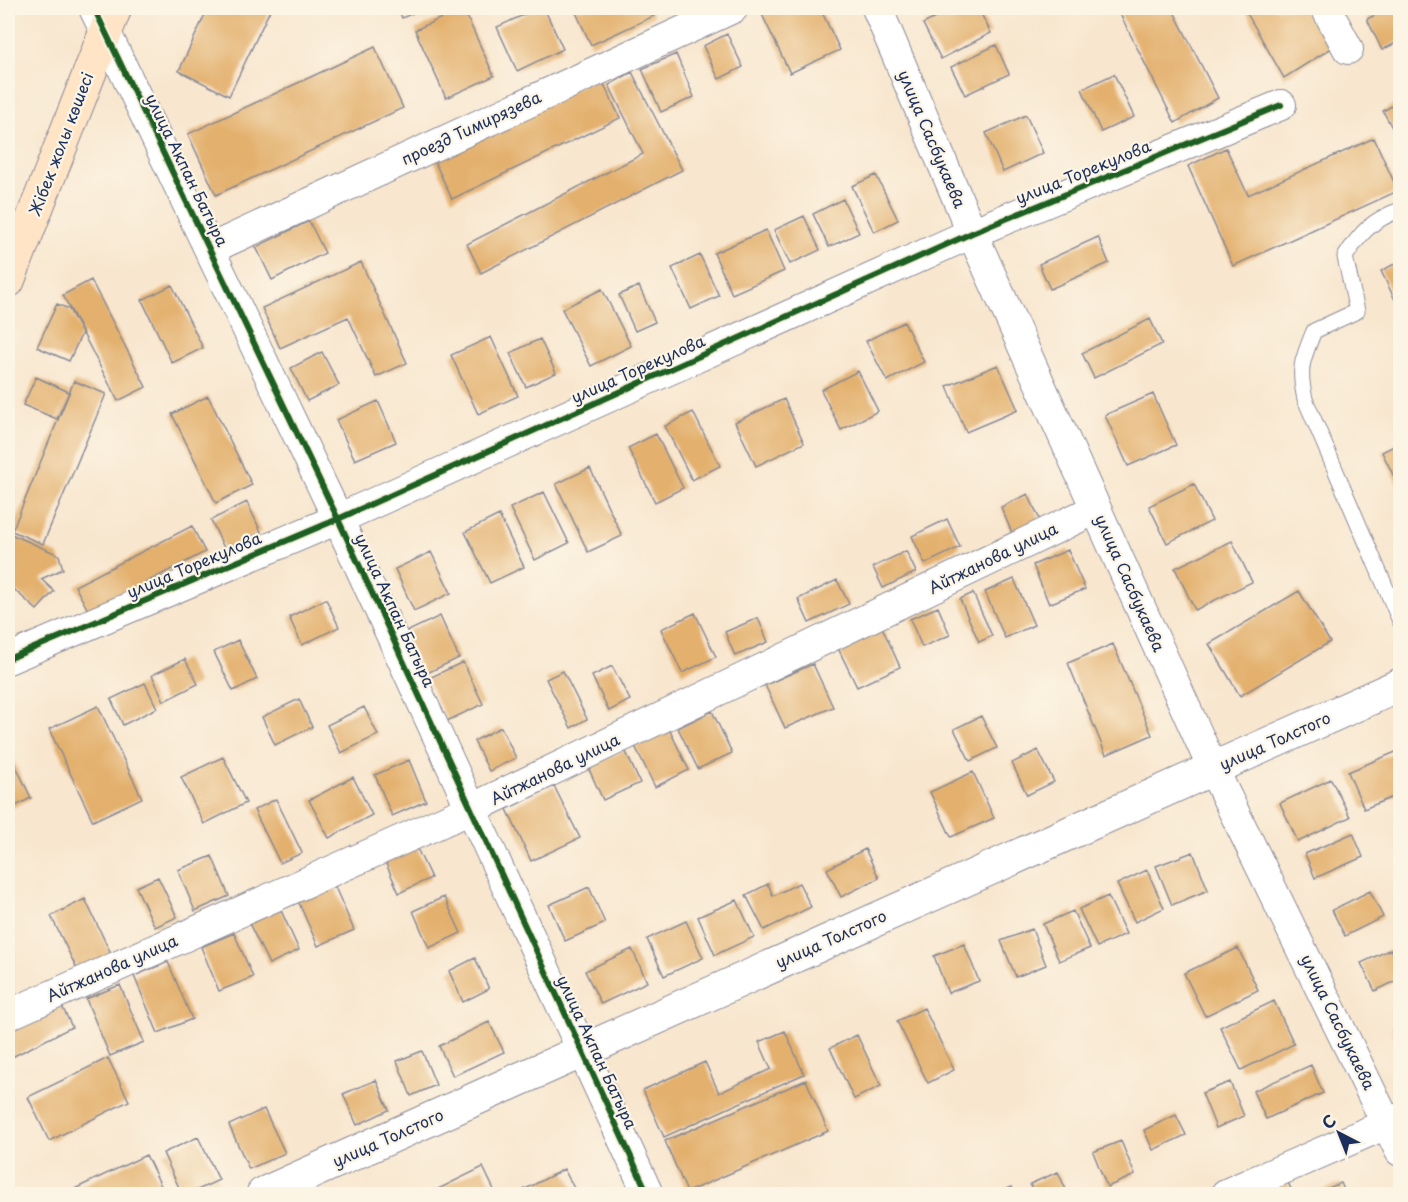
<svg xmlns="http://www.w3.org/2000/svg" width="1408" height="1202" font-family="'Playpen Sans',sans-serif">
<rect width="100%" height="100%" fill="#fcf5e5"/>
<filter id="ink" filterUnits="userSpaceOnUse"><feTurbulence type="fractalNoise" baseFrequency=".0167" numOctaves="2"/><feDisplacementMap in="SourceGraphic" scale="12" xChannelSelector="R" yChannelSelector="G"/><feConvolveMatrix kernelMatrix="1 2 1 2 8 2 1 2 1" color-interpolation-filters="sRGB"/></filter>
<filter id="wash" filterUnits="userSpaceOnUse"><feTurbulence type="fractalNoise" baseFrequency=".008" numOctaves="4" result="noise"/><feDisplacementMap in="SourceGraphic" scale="24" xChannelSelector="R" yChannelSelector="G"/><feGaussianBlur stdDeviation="1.35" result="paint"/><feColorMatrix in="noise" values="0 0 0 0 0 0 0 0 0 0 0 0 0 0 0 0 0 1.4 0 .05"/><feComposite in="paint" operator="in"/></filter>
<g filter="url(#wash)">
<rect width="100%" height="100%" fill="#f8e6ce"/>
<g id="blocks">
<path fill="#e3b06d" d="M208,8H271L229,96L179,71Z
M398,8H424L402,18Z
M463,8L494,76L446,98L415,30Z
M539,8H544L563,49L517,71L497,27Z
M574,8H650L654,16L591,45Z
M759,8H820L840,50L790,73Z
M955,8H978L991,33L941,59L923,24Z
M1117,8H1172L1218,98L1175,123Z
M1244,8H1313L1335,46L1284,78Z
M1389,8H1400V41L1382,50L1367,19Z
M727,34L743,67L719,79L703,46Z
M996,45L1009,74L965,95L951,67Z
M375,47L403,108L216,195L188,134Z
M676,54L694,97L661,112L642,69Z
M632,72L682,170L481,273L467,244L643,154L609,85Z
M1114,74L1134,117L1101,132L1082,89Z
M600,76L620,118L452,199L432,156Z
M1400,101V142L1383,111Z
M1026,115L1043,153L1003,172L986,133Z
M1374,138L1398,191L1233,266L1188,166L1226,148L1248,195Z
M876,175L898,220L874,232L852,186Z
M843,199L859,233L829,247L813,214Z
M804,216L820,250L790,264L774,230Z
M309,221L325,253L272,280L256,247Z
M766,230L784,271L732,294L714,253Z
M1098,237L1109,263L1050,289L1039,264Z
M700,255L719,296L691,309L672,268Z
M1400,261V310L1381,271Z
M361,262L407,363L376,377L348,317L280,348L262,308Z
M91,280L146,387L118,401L63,295Z
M172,285L203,348L172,363L142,300Z
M639,286L655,322L635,331L619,295Z
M602,289L631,346L591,366L562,309Z
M57,304L69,309L82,333L69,361L37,347Z
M1150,319L1162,344L1094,378L1082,353Z
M904,322L924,362L887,381L866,341Z
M491,337L518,396L478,414L451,355Z
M540,339L556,373L526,387L510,353Z
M322,352L339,385L307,401L291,368Z
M998,365L1018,410L966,432L947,386Z
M858,371L878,411L841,430L821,390Z
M36,377L69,392L57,419L23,405Z
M74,381L106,394L43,544L12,531Z
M1153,394L1176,445L1128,466L1105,415Z
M208,396L252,485L216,503L172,414Z
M784,399L804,443L756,466L735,422Z
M378,401L396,442L355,460L336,420Z
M693,412L720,466L692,480L665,426Z
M656,434L683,488L655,502L628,448Z
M1400,443V489L1382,452Z
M590,468L622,536L588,552L556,484Z
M1194,484L1212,521L1167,543L1149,506Z
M544,492L569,543L535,560L510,508Z
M1028,494L1040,520L1012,533L1001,507Z
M247,502L261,532L225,550L211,520Z
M499,515L524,567L490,583L465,532Z
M947,519L960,547L925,564L912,536Z
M192,526L205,552L89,612L75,586Z
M11,534L59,555L63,569L41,579L54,591L37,610L8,584V538Z
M1232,541L1252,582L1195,610L1175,568Z
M1068,550L1085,589L1049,604L1033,565Z
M906,551L916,572L883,588L873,567Z
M431,552L451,593L414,611L395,569Z
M1014,579L1034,625L1005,638L985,592Z
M837,580L849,604L809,623L798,599Z
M1299,591L1330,642L1240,696L1209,644Z
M973,593L992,636L979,642L960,599Z
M326,599L339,627L302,645L289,617Z
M938,607L950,635L922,647L910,619Z
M695,613L716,657L682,673L661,629Z
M440,616L459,658L423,675L404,633Z
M758,618L768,642L735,656L725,632Z
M882,627L900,667L857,687L838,648Z
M238,640L257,679L233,691L214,652Z
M1113,644L1152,735L1106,755L1068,663Z
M185,659L198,684L164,701L152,675Z
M463,662L483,704L447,721L427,679Z
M813,664L833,707L785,728L765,685Z
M612,666L630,700L609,711L592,676Z
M563,671L587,719L571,728L546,679Z
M145,683L157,708L123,725L111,699Z
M299,699L312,727L275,745L262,717Z
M98,706L142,798L93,821L49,729Z
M364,707L378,735L341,753L327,725Z
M712,711L732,753L698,769L678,728Z
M981,716L997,748L970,761L954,729Z
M501,727L516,758L489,771L474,741Z
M669,729L689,770L655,787L635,746Z
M8,749L31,798L8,810Z
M625,750L640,783L603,800L588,767Z
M1038,750L1054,782L1027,795L1012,763Z
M1398,751L1400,755V794L1364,809L1348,772Z
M223,757L246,803L204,824L181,777Z
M409,760L426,801L392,816L375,775Z
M973,772L994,818L951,837L930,792Z
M353,777L372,815L329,838L309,800Z
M1331,779L1350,817L1298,842L1280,803Z
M554,786L580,838L531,861L507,809Z
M276,799L302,853L280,863L254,810Z
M1353,833L1363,857L1315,878L1305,854Z
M414,842L431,878L399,893L383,857Z
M865,849L879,878L841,897L827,869Z
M1193,852L1208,890L1172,905L1156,866Z
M212,856L229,896L195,911L178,870Z
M1147,870L1164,908L1135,922L1117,884Z
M158,877L177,917L155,927L136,887Z
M331,878L354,930L318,946L295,894Z
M799,883L811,907L764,930L746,895L768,884L773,896Z
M589,887L605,923L565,941L549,905Z
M1370,891L1383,917L1345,936L1332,910Z
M1108,896L1126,934L1097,947L1079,909Z
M444,897L461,933L429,948L413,911Z
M85,899L112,956L79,973L51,916Z
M737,900L754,937L715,955L698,917Z
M278,904L299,950L269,964L247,919Z
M1073,911L1090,948L1059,961L1043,924Z
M686,921L703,958L664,976L647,939Z
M1032,929L1046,965L1016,977L1001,941Z
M234,933L253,977L219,991L201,947Z
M964,944L979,981L948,993L934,956Z
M1238,948L1258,990L1205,1016L1184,973Z
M632,949L647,982L601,1004L585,971Z
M1391,949L1400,968V979L1375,991L1361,963Z
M475,958L489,989L463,1002L449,971Z
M168,962L192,1019L158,1033L134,976Z
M120,985L144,1042L110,1056L86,999Z
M59,1000L72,1027L8,1059V1026Z
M1274,1001L1294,1044L1241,1070L1220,1027Z
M924,1008L954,1070L928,1083L897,1021Z
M489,1022L504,1052L453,1076L439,1046Z
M1400,1027V1051L1392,1030Z
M785,1031L804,1074L664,1137L643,1090L705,1062L719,1093L771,1069L759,1042Z
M857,1035L881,1086L854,1099L830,1048Z
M422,1051L436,1085L411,1096L397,1061Z
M108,1058L129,1101L49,1141L28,1097Z
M1311,1065L1323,1093L1266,1119L1253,1091Z
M376,1080L389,1110L357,1125L343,1094Z
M806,1080L828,1131L687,1192L665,1141Z
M1230,1082L1244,1116L1216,1128L1202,1093Z
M264,1109L285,1153L249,1169L229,1125Z
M1176,1115L1186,1135L1153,1150L1144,1130Z
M198,1137L219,1180L189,1194H182L163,1153Z
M1121,1141L1135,1175L1107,1187L1093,1152Z
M146,1155L165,1194H64Z
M483,1167L496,1194H433L432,1192Z
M564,1169L577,1194H516Z
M1058,1172L1068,1194H1034L1030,1184Z
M1288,1182L1293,1194H1257Z
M1341,1183L1346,1194H1313Z
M1012,1187L1015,1194H994Z"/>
</g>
</g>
<g filter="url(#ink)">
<use href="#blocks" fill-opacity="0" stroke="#8a8a96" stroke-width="1.5"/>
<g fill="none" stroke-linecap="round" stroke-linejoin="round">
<g stroke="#8a8a96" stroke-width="17">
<path id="service" d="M1400,210C1372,220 1361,232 1345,257L1357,311L1314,331C1302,360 1298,369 1305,399L1400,621"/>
</g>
<g stroke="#8a8a96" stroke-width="32">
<path id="minor" d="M94,8L338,519L648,1194
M877,8L972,233L1213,769L1400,1151
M1326,8L1348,49
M210,249L733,8
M8,659L338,519L972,233L1281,105
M8,1015L471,809L1096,509
M1226,1194L1400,1118"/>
</g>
<g stroke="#8a8a96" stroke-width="35">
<path id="tertiary" d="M263,1194L1400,685"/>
</g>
<g stroke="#8a8a96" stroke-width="35">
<path id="secondary" d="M8,281L115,8"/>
</g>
<use href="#service" stroke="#fff" stroke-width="15"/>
<use href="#minor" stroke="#fff" stroke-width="30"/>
<use href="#tertiary" stroke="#fff" stroke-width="33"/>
<use href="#secondary" stroke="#ffe4c6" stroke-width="33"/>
<g stroke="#fcf5e5" stroke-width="10">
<path id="cycleway" d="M94,8L338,519L648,1194
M8,659L338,519L972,233L1281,105"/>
</g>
<use href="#cycleway" stroke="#1b5e20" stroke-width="6"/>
</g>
</g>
<g text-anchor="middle" stroke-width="4.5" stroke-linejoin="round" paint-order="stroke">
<g font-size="16" fill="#1b2f5e" stroke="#fcf5e5">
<text transform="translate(471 128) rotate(-25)" y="6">проезд Тимирязева</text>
<text transform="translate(932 139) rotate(67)" y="6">улица Сасбукаева</text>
<text transform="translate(61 144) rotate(-69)" y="6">Жібек жолы көшесі</text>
<text transform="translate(187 170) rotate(64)" y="6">улица Акпан Батыра</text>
<text transform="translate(1083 172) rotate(-22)" y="6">улица Торекулова</text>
<text transform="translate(638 369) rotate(-24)" y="6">улица Торекулова</text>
<text transform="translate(993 558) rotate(-26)" y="6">Айтжанова улица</text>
<text transform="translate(194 565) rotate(-23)" y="6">улица Торекулова</text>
<text transform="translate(1130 583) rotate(66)" y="6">улица Сасбукаева</text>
<text transform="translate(395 610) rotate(65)" y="6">улица Акпан Батыра</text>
<text transform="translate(1275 741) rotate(-24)" y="6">улица Толстого</text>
<text transform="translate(555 769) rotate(-26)" y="6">Айтжанова улица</text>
<text transform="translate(831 939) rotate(-24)" y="6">улица Толстого</text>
<text transform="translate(112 968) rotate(-24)" y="6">Айтжанова улица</text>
<text transform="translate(1338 1022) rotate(64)" y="6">улица Сасбукаева</text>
<text transform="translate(597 1052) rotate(65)" y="6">улица Акпан Батыра</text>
<text transform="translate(388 1138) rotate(-24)" y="6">улица Толстого</text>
</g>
</g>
<rect width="1408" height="1202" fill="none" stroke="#fcf5e5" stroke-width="30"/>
<g transform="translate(1339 1133) rotate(318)" stroke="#fcf5e5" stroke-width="4.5" paint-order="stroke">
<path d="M0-4.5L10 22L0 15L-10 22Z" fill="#1b2f5e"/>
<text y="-9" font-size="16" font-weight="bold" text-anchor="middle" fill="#1b2f5e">С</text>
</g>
</svg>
